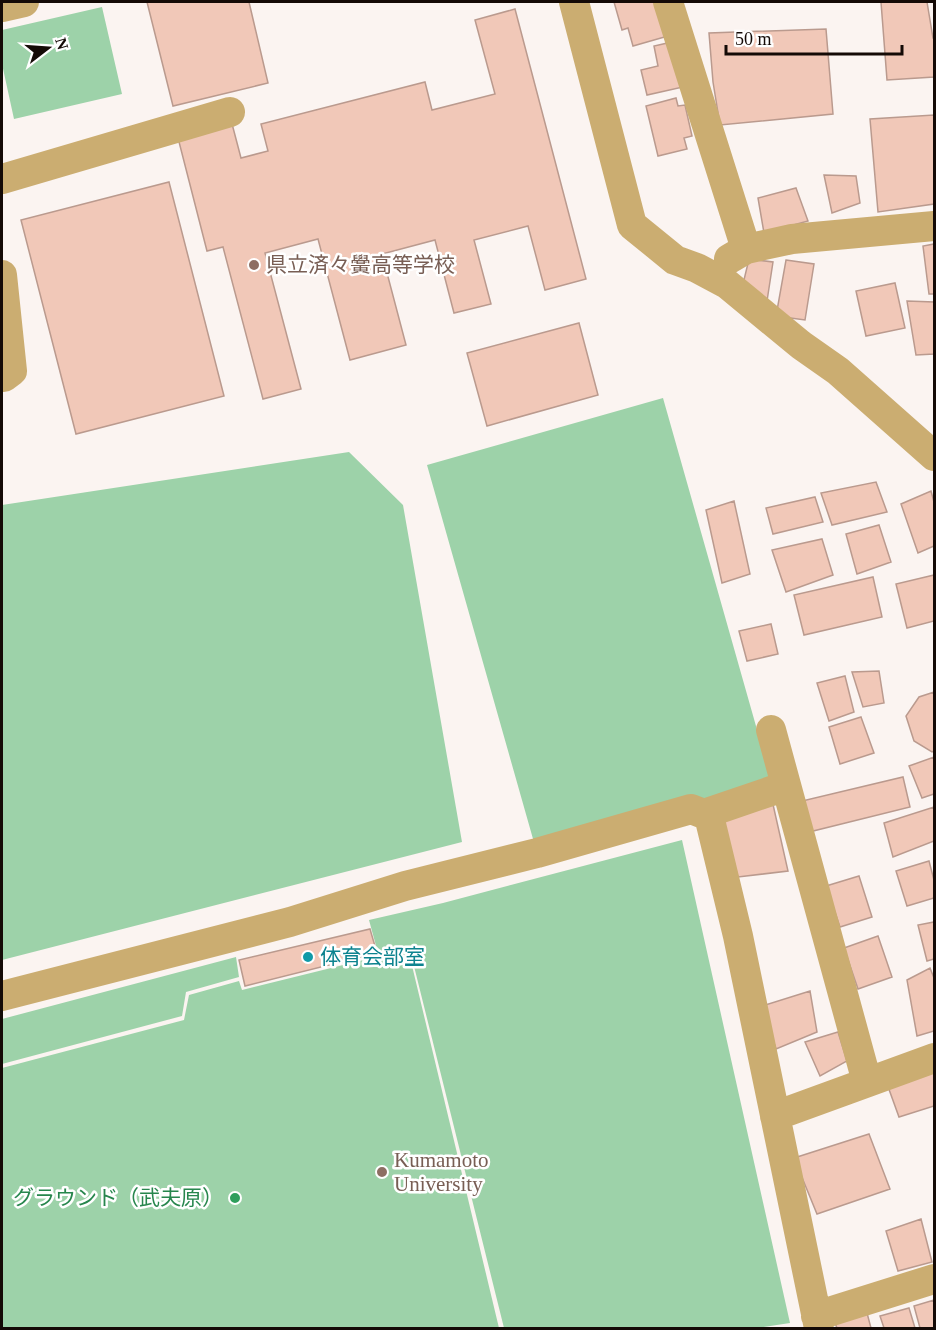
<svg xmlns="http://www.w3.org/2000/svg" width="936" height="1330" font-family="'Times New Roman','Noto Sans JP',serif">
<rect width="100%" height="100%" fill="#fbf4f1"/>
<path fill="#9dd2a9" d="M102,7L122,94L14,119L2,64V30Z
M663,398L773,786L537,853L427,465Z
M349,452L403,505L462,842L2,960V505Z
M682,840L790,1323L757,1328H504L409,946L378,953L369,920L443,903Z
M408,949L499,1328H2V1068L184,1020L189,995L239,981L242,990Z
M236,957L239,977L186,992L182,1016L2,1064V1019Z"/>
<path fill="#f1c8b8" stroke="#ba9a8e" stroke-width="1.5" d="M147,2H249L268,83L173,106Z
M614,2H658L668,36L633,46L628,28L622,30Z
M881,2H927L933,38H934V77L887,80Z
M515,9L586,279L545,290L528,226L474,240L491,304L454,313L435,240L382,254L406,345L350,360L318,239L265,253L301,389L263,399L223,247L207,251L177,134L231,120L241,158L268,151L261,124L425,82L432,110L495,94L475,20Z
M826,29L833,114L720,125L713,82L709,33Z
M672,42L683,87L647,95L641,70L658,66L654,46Z
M676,98L678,106L685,105L692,136L684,138L687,149L658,156L646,106Z
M934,115V204L878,212L870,119Z
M824,175L856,176L860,203L832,213Z
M169,182L224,396L76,434L21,220Z
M796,188L808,221L764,233L758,198Z
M934,244V294H929L923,246Z
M749,259L773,262L767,301L743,284Z
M786,260L814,264L805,320L776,316Z
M895,283L905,328L866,336L856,291Z
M907,301L934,302V354L916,355Z
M579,323L598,395L487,426L467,353Z
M876,482L887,512L832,525L821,493Z
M931,491L934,502V546L918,553L901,504Z
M815,497L823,522L773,534L766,508Z
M734,501L750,574L722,583L706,510Z
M879,525L891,562L857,574L846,534Z
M822,539L833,575L786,592L772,550Z
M934,575V621L907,628L896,584Z
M873,577L882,617L804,635L794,595Z
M771,624L778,654L747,661L739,631Z
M879,671L884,703L863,707L852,672Z
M845,676L854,712L829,721L817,683Z
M934,692V751L932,752L914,741L906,716L919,697Z
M861,717L874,753L840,764L829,727Z
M934,757V794L922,798L909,766Z
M903,777L910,807L809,832L802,801Z
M772,800L788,871L738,877L720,817Z
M934,807V841L893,857L884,823Z
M929,861L934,880V898L907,906L896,871Z
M859,876L872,917L840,927L826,886Z
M934,922V959L927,961L918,925Z
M370,929L377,953L245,986L239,960Z
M878,936L892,977L858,989L844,948Z
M930,968L934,978V1031L917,1036L907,980Z
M810,991L817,1032L776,1049L762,1006Z
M838,1032L847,1061L820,1076L805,1042Z
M934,1072V1106L899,1117L886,1081Z
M869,1134L890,1189L817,1214L794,1158Z
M921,1219L932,1262L898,1271L886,1231Z
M934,1300V1328H920L914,1306Z
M909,1308L915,1328H884L880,1316Z
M867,1313L871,1328H837L835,1323Z"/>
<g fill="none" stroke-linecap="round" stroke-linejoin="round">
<path stroke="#cbad71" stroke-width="30" d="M574,2L632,225L675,260L697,268L727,284L801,345L838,371L934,456
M668,2L746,249
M2,7L24,2
M2,179L230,112
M729,259L746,249L792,239L934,226
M2,275L12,371L4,377H2
M771,730L867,1082
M704,814L786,786
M2,996L290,922L405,886L537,853L691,809L709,816L738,936L819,1328
M775,1116L934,1058
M816,1316L934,1279"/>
</g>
<g fill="#8d6e63" stroke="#fff" stroke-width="2">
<circle cx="254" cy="265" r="6"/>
<circle cx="382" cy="1172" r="6"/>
</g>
<circle fill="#0f9aa8" stroke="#fff" stroke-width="2" cx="308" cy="957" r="6"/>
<circle fill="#2e9e5b" stroke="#fff" stroke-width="2" cx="235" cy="1198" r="6"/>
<g text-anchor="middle" stroke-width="5" stroke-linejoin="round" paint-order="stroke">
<g font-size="21" fill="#785e54" stroke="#fff" text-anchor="start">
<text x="266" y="272">県立済々黌高等学校</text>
<text x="394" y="1167">Kumamoto<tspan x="394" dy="24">University</tspan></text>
</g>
<g font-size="21" fill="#0d838f" stroke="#fff" text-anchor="start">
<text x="320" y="964">体育会部室</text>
</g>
<g font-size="21" fill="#27864d" stroke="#fff" text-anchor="end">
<text x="223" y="1205">グラウンド（武夫原）</text>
</g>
</g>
<rect width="936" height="1330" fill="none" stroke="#140a06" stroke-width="6"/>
<g transform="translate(48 48) rotate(73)" stroke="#ffffff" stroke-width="4.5" paint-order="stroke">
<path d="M0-4.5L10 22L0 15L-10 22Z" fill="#140a06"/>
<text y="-9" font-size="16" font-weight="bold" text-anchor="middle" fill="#140a06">N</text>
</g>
<path d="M726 45v9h176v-9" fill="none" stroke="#140a06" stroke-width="3"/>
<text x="735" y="45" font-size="18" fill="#140a06" stroke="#ffffff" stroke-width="4.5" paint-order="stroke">50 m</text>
</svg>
